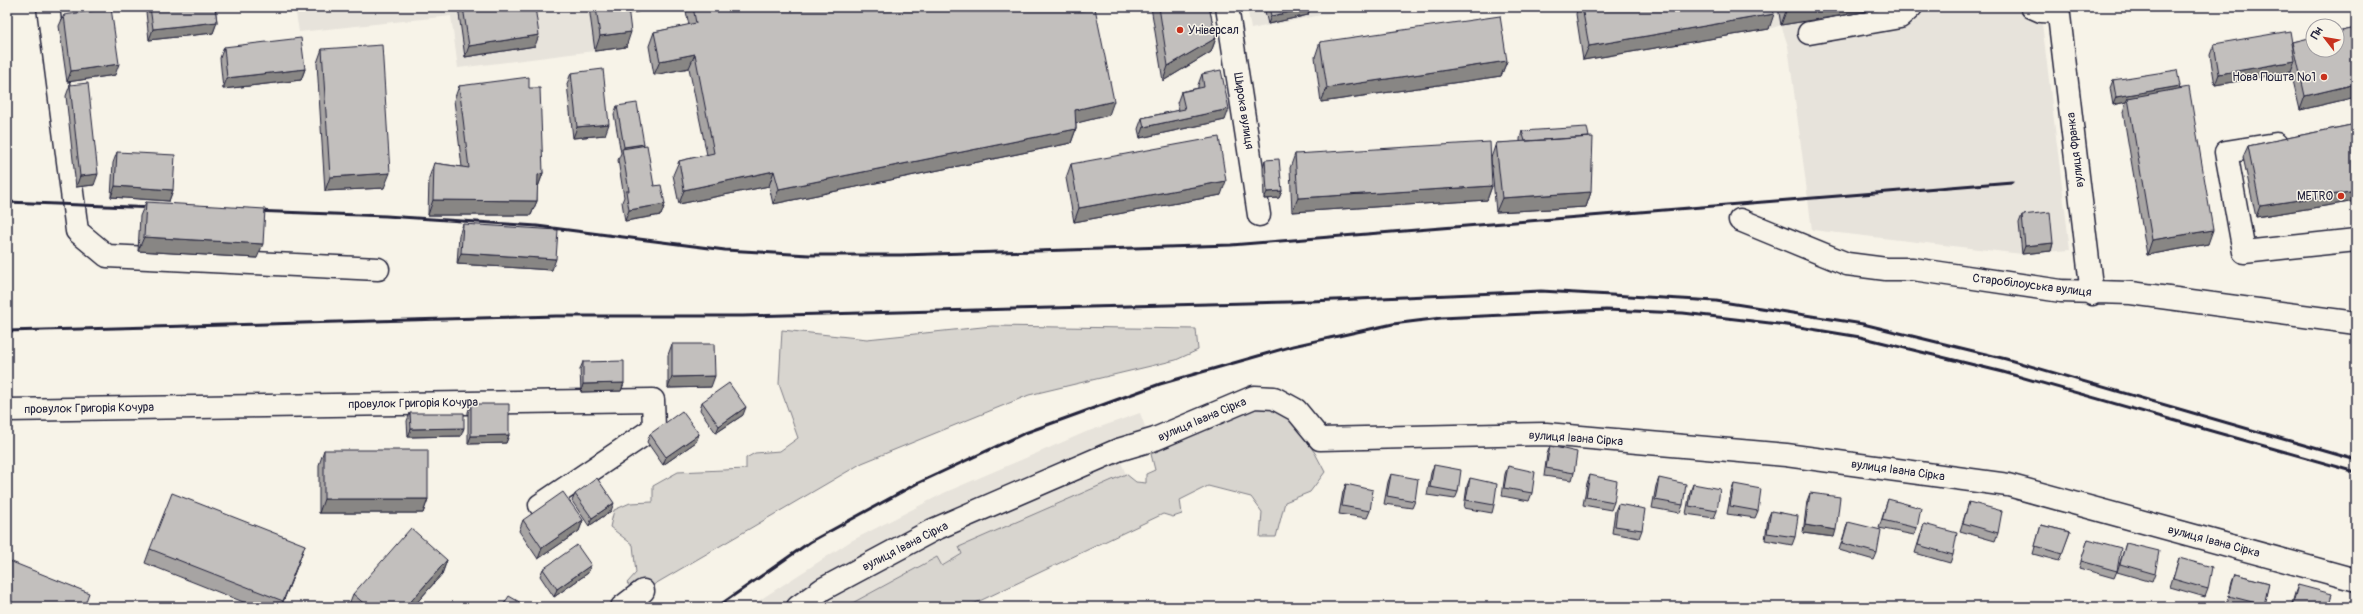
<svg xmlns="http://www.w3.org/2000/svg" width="2363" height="614" font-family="Pangolin,sans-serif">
<rect width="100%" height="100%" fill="#f7f3e8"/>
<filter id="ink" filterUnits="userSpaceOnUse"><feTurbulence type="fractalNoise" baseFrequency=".025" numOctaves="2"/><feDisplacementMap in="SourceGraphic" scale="8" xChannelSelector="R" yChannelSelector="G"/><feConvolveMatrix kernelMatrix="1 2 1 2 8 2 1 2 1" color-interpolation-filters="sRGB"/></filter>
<g filter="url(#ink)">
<path fill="#e7e3db" d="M295,7H670L629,13L626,47L458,68L451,16L299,32Z
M1247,7H1361L1251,29Z
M1766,7H2040L2070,250L2022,254L1812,230L1788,46L1781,25L1769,29Z
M1140,413L1147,432L861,558L785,607H749L851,541L946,492L1086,432Z
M1119,458L1126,474L960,547L962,554L941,566L937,557L845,607H808L929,539Z"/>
<path fill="#d8d5cf" stroke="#7d7c85" d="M992,326L1196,329L1198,350L1176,360L1029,395L862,463L643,591L632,589L627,583L636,573L633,545L610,527L614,510L630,503L653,502V486L678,472L746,469V458L755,453L780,451L798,438L779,384L782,330L867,339Z
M1265,405L1288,415L1315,453L1325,472L1310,492L1285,502L1276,537H1260L1262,512L1251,497L1208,486L1180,500L1182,514L1173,517L1163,514L967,607H845L937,557L942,566L962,554L959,547L1126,474L1136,482L1146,483V474L1155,470L1151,454L1170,446L1177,434Z"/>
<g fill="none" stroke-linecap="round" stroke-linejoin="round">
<g stroke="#22223b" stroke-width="25">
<path id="minor" d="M48,7L77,231L107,256L378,269
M1227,7L1259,215
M2032,7L2041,11L2058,12
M2058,7L2092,294
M1809,33L1900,17L1911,7
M2276,144L2226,152L2244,252L2356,240
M1740,220L1847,264L1886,269H1913L2061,291L2131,293L2356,323
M7,410L653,400L654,428L540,505
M622,607L643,591
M798,607L823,589L933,530L1118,450L1155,439L1254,397L1274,398L1296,410L1320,439L1546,434L1786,455L2008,485L2356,580"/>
</g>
<use href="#minor" stroke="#f7f3e8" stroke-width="22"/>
<path stroke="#22223b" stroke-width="3" d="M7,202L155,208
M253,211L386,216L537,226L725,250L809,255H901L1231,245L2012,182
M7,331L556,316H743L1288,302L1541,291L1716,301L1863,324L2006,359L2356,460
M717,607L810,542L916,484L1025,433L1160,384L1293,346L1393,324L1441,318L1606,310L1683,313L1787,325L1860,337L2003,372L2356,472"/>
</g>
<path fill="#a7a4a3" stroke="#22223b" d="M147,7H215L217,22L213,33L149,40L146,12Z
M458,7H535V46L465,57Z
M589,7H628L626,47L595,51Z
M628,7H670L629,13Z
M685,7H1071L1072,12L1109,115L1076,123V129L1071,143L773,204L769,186L679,204L673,175L679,161L707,155L689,68L654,75L649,46L654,32L689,25Z
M1151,7H1209L1216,38L1211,52L1163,81Z
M1264,7H1310L1308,15L1268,24Z
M1578,7H1773L1769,29L1583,60L1576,14Z
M1778,7H1889V8L1781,25Z
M64,15L115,75L67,82L59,26Z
M2356,28V97L2300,110L2291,72L2215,85L2210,55L2214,44L2292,43L2293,42Z
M1320,42L1507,61L1501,76L1321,102L1315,57Z
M224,47L305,69L301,80L223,89L220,58Z
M322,49L384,188L325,191L317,63Z
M571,73L605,135L573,138L567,84Z
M1202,74L1225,120L1140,138L1138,129L1142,118L1179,110L1177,103L1181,92L1198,88V85Z
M2113,80L2179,89L2208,244L2147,255L2123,112L2126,102L2113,105L2110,88Z
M70,85L94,185L76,187L66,96Z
M459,86L529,88L543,173L538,187L537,188V201L531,215H428L429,178L434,163L462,167L454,100Z
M617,106L644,144L643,145L654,186L665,204L661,215L625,221L622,202L624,197L618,160L621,153L614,114Z
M2356,124V201L2256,217L2243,157L2248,146Z
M1522,131L1591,192L1586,207L1496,212L1491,158L1496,143L1520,142V139Z
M117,152L173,190L169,201L111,197L113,163Z
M1295,154L1492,186L1487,200L1292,212L1290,168Z
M1265,160L1282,191L1279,198L1264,199L1263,168Z
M1071,164L1221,195L1074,222L1066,178Z
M146,202L257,258L138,251L140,216Z
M2022,215L2053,243L2051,251L2022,254L2019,223Z
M463,224L552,270L457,264L459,235Z
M672,344L711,387L668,388V355Z
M583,362L624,383L621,391L581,392L580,369Z
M702,402L743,415L716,433L700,410Z
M471,404L509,435L506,443L468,444V412Z
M410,413L461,436L408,437L407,421Z
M650,434H699L696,442L663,465L647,442Z
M1550,446L1574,473L1572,480L1544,476L1547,454Z
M324,450L428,499L423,513H319V465Z
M1434,465L1458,492L1455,499L1427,495L1431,473Z
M1508,466L1532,493L1529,501L1502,496L1505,474Z
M1391,474L1415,501L1412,508L1384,504L1388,482Z
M1590,475L1614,502L1611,510L1583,505L1587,483Z
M1470,478L1494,505L1492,513L1464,508L1467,486Z
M1659,478L1683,505L1680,513L1652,508L1656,486Z
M1346,484L1370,511L1367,518L1339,514L1343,492Z
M1693,484L1717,511L1714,518L1686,514L1690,492Z
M1734,484L1758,511L1755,518L1727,514L1731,492Z
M1810,493L1834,537L1803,533L1807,501Z
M575,494L611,511L589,526L572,501Z
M1888,499L1917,528L1914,535L1879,528Z
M1969,502L1998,533L1995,541L1960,531Z
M1618,504L1642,530L1639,538L1612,533L1615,511Z
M1771,511L1795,537L1792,545L1765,540L1768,518Z
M523,520H583L579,531L538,559L519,531Z
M1848,522L1877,553L1874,560L1839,550Z
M1924,524L1953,555L1950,563L1915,553Z
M2041,525L2070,532L2059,561L2033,554Z
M2088,539L2117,571L2114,578L2079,568Z
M2126,543L2155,574L2152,582L2117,572Z
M150,549L300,559L281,607H256L145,563Z
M2179,558L2208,589L2205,597L2170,587Z
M447,560L442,574L413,607H348L353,594Z
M543,569L588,573L554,597L540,576Z
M2235,574L2269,583L2263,607H2239L2227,604L2232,582Z
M2298,585L2328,607H2291L2295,593Z"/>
<path fill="#888684" stroke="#22223b" d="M631,7H670L629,13Z
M1810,7H1889V8L1781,25L1786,11Z
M1310,8L1308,15L1268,24L1271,16Z
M1774,14L1769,29L1583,60L1589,46Z
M217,22L213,33L149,40L153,29Z
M631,32L626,47L595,51L600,36Z
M539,35L535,46L465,57L469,46Z
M1216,38L1211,52L1163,81L1168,66Z
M695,54L689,68L654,75L660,61Z
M1507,61L1501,76L1321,102L1327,88Z
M2295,61L2291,72L2215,85L2219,74Z
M119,64L115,75L67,82L71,71Z
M305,69L301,80L223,89L227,78Z
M2356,84V97L2300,110L2305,96Z
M2180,86L2177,94L2128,98L2126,102L2113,105L2116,97Z
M1114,101L1109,115L1069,125L1075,110Z
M1229,109L1225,120L1140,138L1144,127Z
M609,124L605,135L573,138L577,127Z
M1076,129L1071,143L773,204L779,189Z
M644,144L641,151H623L624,147Z
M774,171L769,186L679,204L684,190Z
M390,173L384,188L325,191L330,177Z
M543,173L538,187L533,189L538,175Z
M98,174L94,185L76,187L80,176Z
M1226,181L1221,195L1074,222L1079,208Z
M115,186L173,190L169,201L111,197Z
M1492,186L1487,200L1292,212L1298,198Z
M1282,191L1279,198L1264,199L1267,192Z
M2356,191V201L2256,217L2260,206Z
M1591,192L1586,207L1496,212L1502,198Z
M433,200L537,201L531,215H428Z
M665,204L661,215L625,221L629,210Z
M2213,230L2208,244L2147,255L2152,240Z
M144,237L263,244L257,258L138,251Z
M2053,243L2051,251L2022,254L2025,246Z
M461,253L556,259L552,270L457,264Z
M715,376L711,387L668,388L672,377Z
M624,383L621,391L581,392L583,384Z
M746,407L743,415L716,433L719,426Z
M464,428L461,436L408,437L411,429Z
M699,434L696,442L663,465L666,457Z
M509,435L506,443L468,444L471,436Z
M324,499H428L423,513H319Z
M614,503L611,511L589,526L592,518Z
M583,520L579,531L538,559L542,548Z
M1805,525L1836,530L1834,537L1803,533Z
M305,545L300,559L281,607L283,601Z
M447,560L442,574L413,607H406Z
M591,565L588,573L554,597L557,589Z"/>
<path fill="#c2bfbd" stroke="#22223b" d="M150,7H215L217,22L153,29Z
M463,7H535L539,35L469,46Z
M596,7H628L631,32L600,36Z
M693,7H1071L1072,12L1095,8L1114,101L1075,110L1076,129L779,189L774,171L684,190L679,161L714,153L695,54L660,61L654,32L696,23Z
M1159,7H1209L1216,38L1168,66Z
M1269,7H1310V8L1271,16Z
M1582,7H1773L1774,14L1589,46Z
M1785,7H1810L1786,11Z
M111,8L119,64L71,71L64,15Z
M1500,16L1507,61L1327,88L1320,42Z
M2356,28V84L2305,96L2293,42L2313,37V50H2337V32Z
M2290,31L2295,61L2219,74L2214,44Z
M301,38L305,69L227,78L224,47Z
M382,45L390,173L330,177L322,49Z
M603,69L609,124L577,127L571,73Z
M1221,70L1229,109L1144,127L1142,118L1185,109L1181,92L1204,87L1202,74Z
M2177,70L2180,86L2116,97L2113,80Z
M529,77V88H540L543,173L538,175L537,201L433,200L434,163L469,168L459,86Z
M88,83L98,174L80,176L70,85Z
M2189,87L2213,230L2152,240L2128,98Z
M637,103L644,144L624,147L617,106Z
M2356,124V191L2260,206L2248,146Z
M1587,127L1589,137L1525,141L1522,131Z
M1219,137L1226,181L1079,208L1071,164Z
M1593,137L1591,192L1502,198L1496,143Z
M1490,142L1492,186L1298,198L1295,154Z
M647,145L654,186L661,185L665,204L629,210L626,191H629L622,149Z
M117,152L175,155L173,190L115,186Z
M1279,159L1282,191L1267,192L1265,160Z
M146,202L265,209L263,244L144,237Z
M2050,212L2053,243L2025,246L2022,215Z
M463,224L558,230L556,259L461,253Z
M672,344H714L715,376L672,377Z
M624,361V383L583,384V362Z
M729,383L746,407L719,426L702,402Z
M471,404H509V435L471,436Z
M682,411L699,434L666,457L650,434Z
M410,413H464V428L411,429Z
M1550,446L1577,452L1574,473L1546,468Z
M324,450H428V499H324Z
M1434,465L1461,470L1458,492L1430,487Z
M1508,466L1535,472L1532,493L1504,488Z
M1391,474L1418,479L1415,501L1387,496Z
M1590,475L1617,481L1614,502L1586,497Z
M597,478L614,503L592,518L575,494Z
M1470,478L1497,484L1494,505L1466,500Z
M1659,478L1686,484L1683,505L1655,500Z
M1346,484L1373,490L1370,511L1342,506Z
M1693,484L1720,489L1717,511L1689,506Z
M1734,484L1761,489L1758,511L1730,506Z
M563,492L583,520L542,548L523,520Z
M172,493L305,545L283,601L150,549Z
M1810,493L1840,497L1836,530L1805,525Z
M1888,499L1921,508L1917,528L1882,520Z
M1969,502L2002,511L1998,533L1963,523Z
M1618,504L1645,509L1642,530L1615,526Z
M1771,511L1798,516L1795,537L1767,533Z
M1848,522L1881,530L1877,553L1842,543Z
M1924,524L1957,533L1953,555L1918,545Z
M2041,525L2070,532L2062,554L2035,546Z
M411,528L447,560L406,607H368L353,594Z
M2088,539L2121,548L2117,571L2081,561Z
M2126,543L2159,551L2155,574L2120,564Z
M577,545L591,565L557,589L543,569Z
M2179,558L2212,567L2208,589L2173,579Z
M7,560L89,593L84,607H7Z
M2235,574L2269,583L2264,605L2229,596Z
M2298,585L2332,594L2328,607H2292Z
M509,596L528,607H502Z"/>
</g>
<g fill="#c8321e" stroke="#f7f3e8" stroke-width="1.5">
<circle cx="1180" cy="30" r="4"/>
<circle cx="2324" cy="77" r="4"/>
<circle cx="2341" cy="196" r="4"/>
</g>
<g text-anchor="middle" stroke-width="3" stroke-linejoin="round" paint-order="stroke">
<g font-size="12" fill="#22223b" stroke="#f7f3e8" text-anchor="end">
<text x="1188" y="34" text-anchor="start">Універсал</text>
<text x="2316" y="81">Нова Пошта №1</text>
<text x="2333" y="200">METRO</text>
</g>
<g font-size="12" fill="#22223b" stroke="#f7f3e8">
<text transform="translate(1244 111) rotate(81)" y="4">Широка вулиця</text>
<text transform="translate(2075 150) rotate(-97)" y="4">вулиця Франка</text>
<text transform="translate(2032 285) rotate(7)" y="4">Старобілоуська вулиця</text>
<text transform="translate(413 403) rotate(-1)" y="4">провулок Григорія Кочура</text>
<text transform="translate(89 408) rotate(-1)" y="4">провулок Григорія Кочура</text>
<text transform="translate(1202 419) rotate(-23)" y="4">вулиця Івана Сірка</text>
<text transform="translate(1576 438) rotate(4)" y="4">вулиця Івана Сірка</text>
<text transform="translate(1898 470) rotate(8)" y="4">вулиця Івана Сірка</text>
<text transform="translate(2214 541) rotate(15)" y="4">вулиця Івана Сірка</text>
<text transform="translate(905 546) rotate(-27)" y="4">вулиця Івана Сірка</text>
</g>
</g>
<rect width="2363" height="614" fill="none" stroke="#f7f3e8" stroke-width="24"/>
<rect x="12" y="12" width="2339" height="590" fill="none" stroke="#22223b" stroke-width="1.5" filter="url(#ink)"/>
<g transform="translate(2325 38) rotate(301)"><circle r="19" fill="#f7f3e8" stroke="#a29fa3"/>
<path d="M0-3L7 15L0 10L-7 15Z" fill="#c8321e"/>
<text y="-6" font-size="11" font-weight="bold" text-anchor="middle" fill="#22223b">Пн</text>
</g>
</svg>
